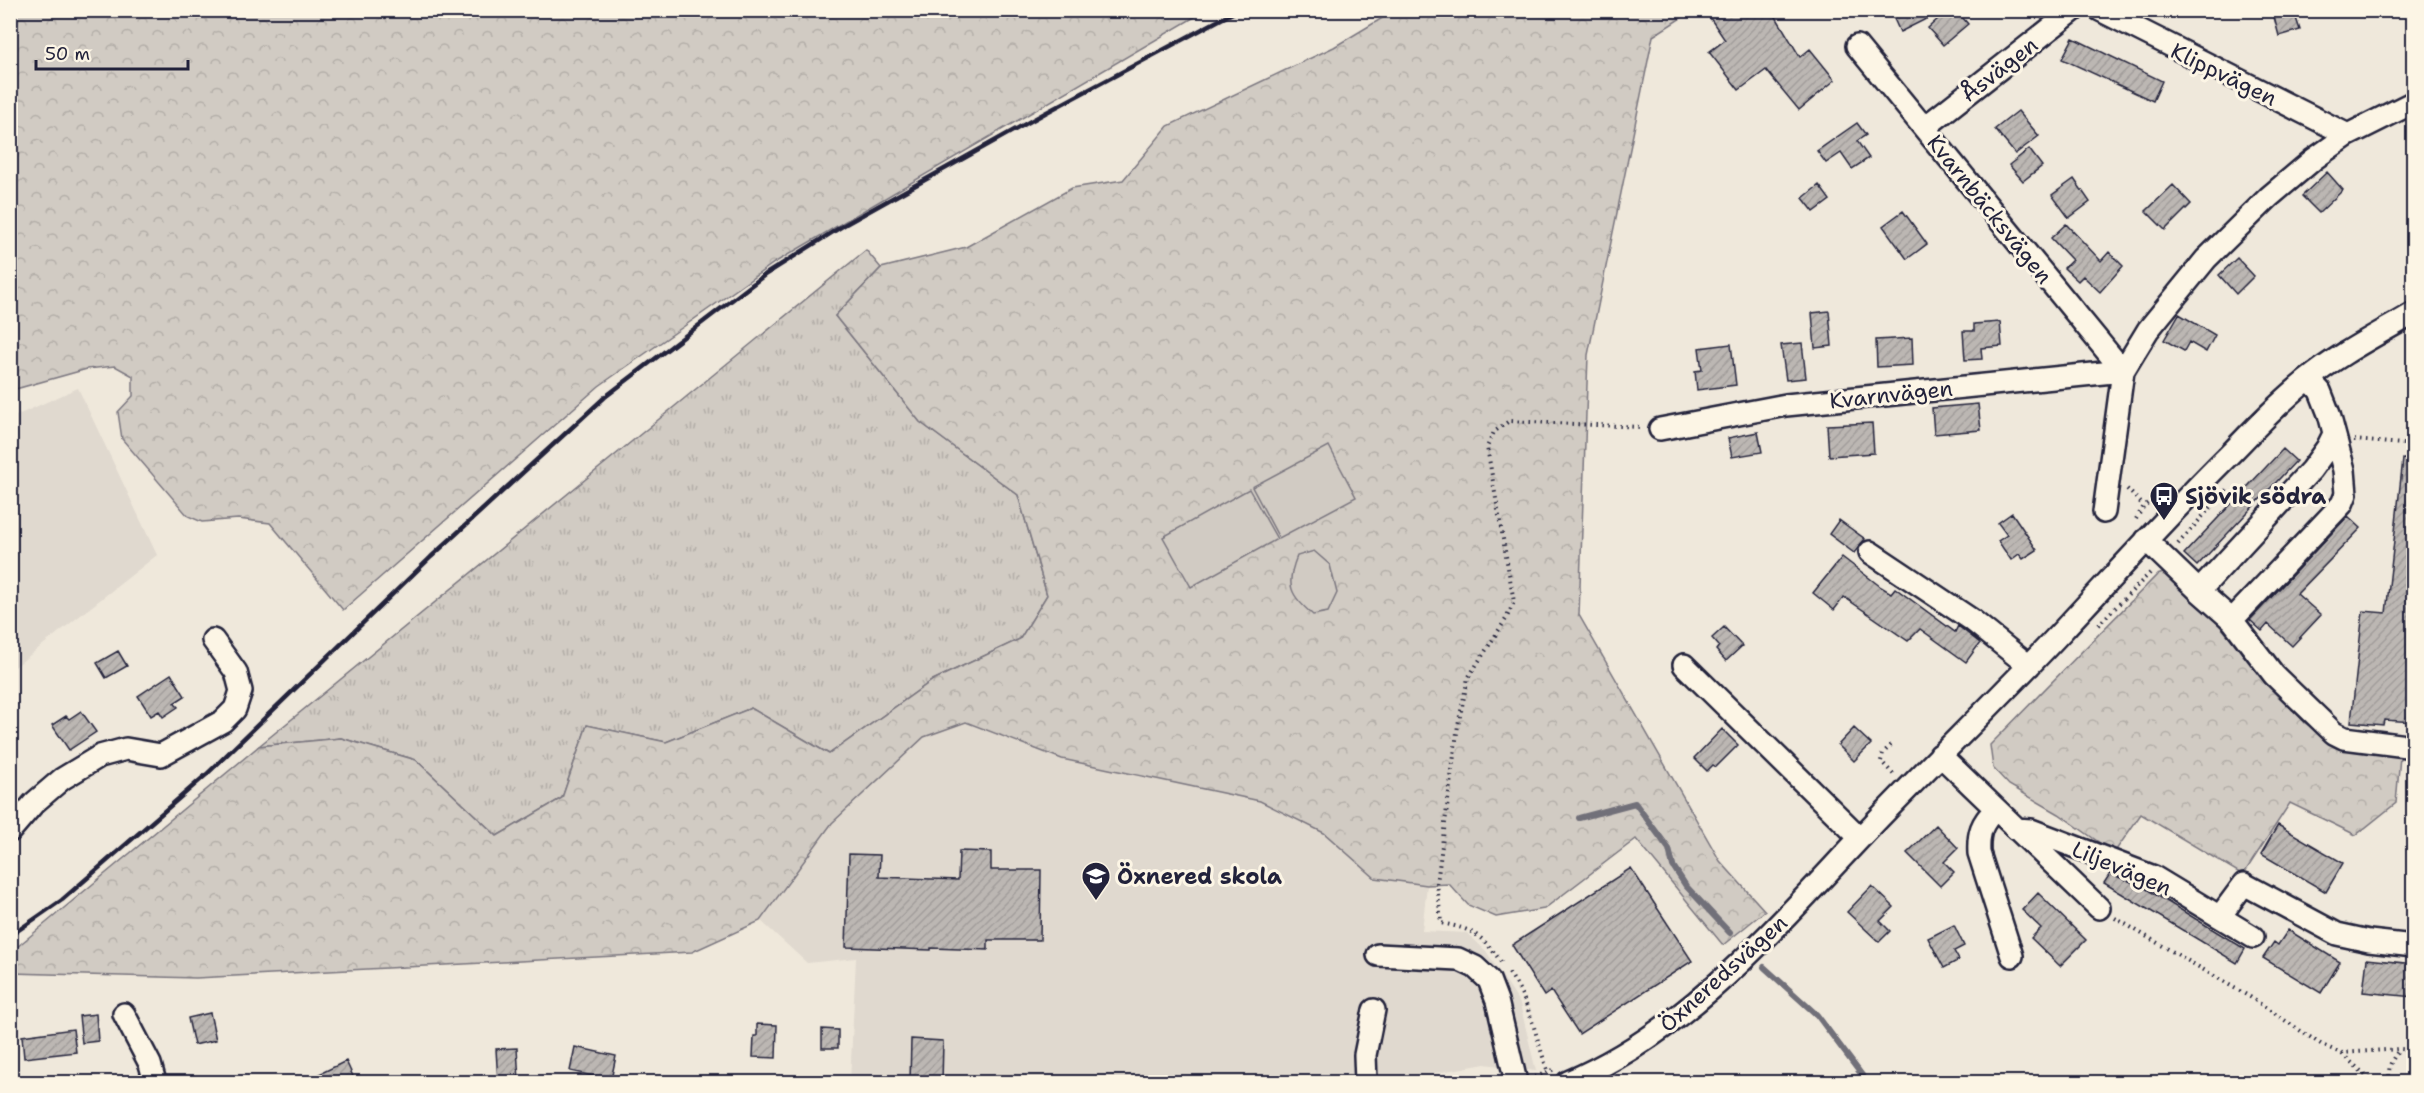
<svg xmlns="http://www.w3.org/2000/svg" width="2424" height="1093" font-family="'Shantell Sans',sans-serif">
<defs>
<pattern id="grass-tufts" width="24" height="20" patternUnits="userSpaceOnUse" patternTransform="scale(1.5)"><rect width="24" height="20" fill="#d1cbc3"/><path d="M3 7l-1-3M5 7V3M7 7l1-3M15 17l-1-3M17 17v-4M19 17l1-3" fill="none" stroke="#b3aea8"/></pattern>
<pattern id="forest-crowns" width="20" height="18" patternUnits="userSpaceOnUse" patternTransform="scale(1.5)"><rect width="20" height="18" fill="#d1cbc3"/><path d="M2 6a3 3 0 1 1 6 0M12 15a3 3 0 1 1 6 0" fill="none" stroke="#b3aea8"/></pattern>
<pattern id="building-hatch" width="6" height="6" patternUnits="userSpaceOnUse" patternTransform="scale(1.5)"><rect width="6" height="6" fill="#bcb7b3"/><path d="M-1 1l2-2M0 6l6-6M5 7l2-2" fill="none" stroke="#a19d9b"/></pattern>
</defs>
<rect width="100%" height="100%" fill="#efe8db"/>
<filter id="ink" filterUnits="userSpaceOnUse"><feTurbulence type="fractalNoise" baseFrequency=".0167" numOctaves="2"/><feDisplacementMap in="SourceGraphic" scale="12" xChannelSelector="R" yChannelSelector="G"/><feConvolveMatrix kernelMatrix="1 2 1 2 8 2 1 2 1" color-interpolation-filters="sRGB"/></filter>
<g filter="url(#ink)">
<path fill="#e0d9cf" d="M78,388L157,555L11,670V418Z
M966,722L1062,759L1260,801L1324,833L1375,878L1427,885L1422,931L1467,933L1486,951L1520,1004L1536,1071L1485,1064L1386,1082H850L856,958L807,963L760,920L775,881L832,823L924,737Z"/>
<path fill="url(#grass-tufts)" stroke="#7a767f" stroke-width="1.5" d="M866,250L881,268L835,316L920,422L1018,495L1047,595L1020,639L933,680L829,754L751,708L666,742L587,725L562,798L497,836L416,760L341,738L259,746Z"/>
<path fill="url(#forest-crowns)" stroke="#7a767f" stroke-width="1.5" d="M10,11L11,10L1205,11L774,263L599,386L343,610L270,523L238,519L202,522L188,516L122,439L118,412L133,396V376L115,366L87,369L12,390L11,388Z
M1394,11H1692L1653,36L1588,355L1579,615L1720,861L1765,911L1723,945L1636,839L1544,909L1496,917L1468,905L1449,884L1427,885L1375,878L1324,833L1260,801L1062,759L966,722L924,737L832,823L760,921L692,952L196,978L11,973V952L259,746L341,738L416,760L497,836L562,798L587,725L666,742L751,708L829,754L933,680L1020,639L1047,595L1018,495L920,422L835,316L881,268L966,247L1072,188L1123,180L1168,126L1334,47Z
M2170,571L2177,577L2305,723L2348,750L2400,756L2396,803L2356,835L2290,803L2243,875L2141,814L2114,853L2059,814L2009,785L1993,768L1990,745L2157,575Z"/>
<path fill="#d1cbc3" stroke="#7a767f" stroke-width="1.5" d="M1329,446L1356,497L1279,538L1252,487Z
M1249,489L1277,539L1191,587L1163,537Z
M1314,551L1330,565L1337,593L1328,612L1313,615C1290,594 1285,586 1297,556Z"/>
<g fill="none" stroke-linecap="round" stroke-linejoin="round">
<path stroke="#716f79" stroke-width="6" d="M1579,818L1635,803L1669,849L1673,866L1686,886L1730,933
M1764,967L1817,1015L1867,1082"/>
</g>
<path fill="url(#building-hatch)" stroke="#22223b" stroke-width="1.5" d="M1721,10H1772L1800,57L1810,49L1835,80L1799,110L1766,70L1739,90L1709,52L1725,40L1710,18Z
M1890,10H1944L1900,32Z
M1948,10H1956L1968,24L1943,45L1928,28Z
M2294,12L2300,30L2279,36L2274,17Z
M2073,38L2162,81L2153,101L2062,59Z
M2018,111L2039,136L2015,154L1995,129Z
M1857,123L1866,135L1857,141L1869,158L1852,169L1841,153L1826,163L1817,151Z
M2029,149L2042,166L2023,181L2009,165Z
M2327,172L2343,190L2319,213L2302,196Z
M2074,179L2090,202L2069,218L2052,195Z
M1819,185L1830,200L1814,212L1803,198Z
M2173,185L2191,204L2165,230L2146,211Z
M1903,211L1927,244L1907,259L1883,226Z
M2066,224L2101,261L2109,252L2123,266L2100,292L2083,276L2078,281L2064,268L2072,260L2051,238Z
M2237,258L2254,276L2236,294L2219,275Z
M1829,311L1832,346L1815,348L1812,313Z
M2179,314L2215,335L2206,352L2189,342L2184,351L2164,340Z
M2000,322L2002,346L1981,348L1982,359L1965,360L1963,331H1974V324Z
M1912,338L1913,365L1877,367L1876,340Z
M1802,343L1806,378L1786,380L1781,345Z
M1731,344L1736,385L1697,390L1695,371L1702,370L1699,348Z
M1978,404L1981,430L1934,434L1932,408Z
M1872,423L1874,453L1829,456L1827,425Z
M1758,432L1762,452L1732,457L1728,438Z
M2283,449L2296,461L2197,566L2184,554Z
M2403,459L2414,460V722L2384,720L2383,725L2351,722L2363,611L2386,613Z
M2012,513L2037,550L2023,559L2019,554L2011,560L1998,541L2007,535L1998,523Z
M2348,516L2361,528L2297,594L2321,615L2292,646L2268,624L2262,631L2250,620Z
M1839,520L1865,539L1854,553L1829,534Z
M1842,557L1881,587L1891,593L1895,588L1955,632L1958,626L1980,643L1966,662L1920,629L1908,641L1844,597L1834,610L1813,593Z
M1724,627L1742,646L1726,661L1716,650L1719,646L1712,638Z
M118,651L127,666L106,678L97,663Z
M171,674L185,696L174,703L178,707L163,717L159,711L151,716L138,696Z
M81,711L96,732L69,750L52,725L66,716L69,719Z
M1854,728L1871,744L1854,761L1838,745Z
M1722,729L1738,745L1716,767L1713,765L1707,771L1694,758Z
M1936,825L1958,848L1944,862L1954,872L1940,886L1907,853Z
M2278,825L2343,863L2326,892L2261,854Z
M959,851L991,852V870H1041L1040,940H988V950L931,948V950L846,947L849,854L880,855L879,877L958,880Z
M1631,868L1692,961L1579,1034L1551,991L1544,996L1512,945Z
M2110,874L2140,885L2245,949L2237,963L2104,883Z
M1872,886L1894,907L1880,921L1890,931L1879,942L1847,912Z
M2038,893L2086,940L2060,966L2031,938L2041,928L2022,910Z
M1954,925L1964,946L1954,951L1959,960L1944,968L1928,938Z
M2288,930L2340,962L2321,993L2263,958L2274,942L2278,945Z
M2367,959L2414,964V997L2363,992Z
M210,1013L216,1040L194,1045L188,1018Z
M96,1014L98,1041L82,1043L79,1016Z
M757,1024L777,1025L776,1058L753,1057L754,1036H757Z
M73,1029L76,1052L24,1058L22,1036Z
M822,1029L838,1030V1048H822Z
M911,1039L943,1041L942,1083H910Z
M575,1047L616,1056L611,1080L570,1071Z
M517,1048L519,1081L498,1082L496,1049Z
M346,1061L356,1083H301Z"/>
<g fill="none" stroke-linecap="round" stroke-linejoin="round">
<g stroke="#22223b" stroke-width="26">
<path id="minor" d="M2100,10L2348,135
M1857,46L2123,371
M1924,128L2074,10
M1660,429L1786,405L2123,371
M2104,512L2123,371L2148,330L2206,259L2269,197L2314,159L2348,135L2414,102
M2146,540L2199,591L2311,470L2327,448L2334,434
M1870,552L1972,620L2029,666
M2199,591L2232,620L2274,675L2334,733L2344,738L2414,747
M2232,620L2342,504L2346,494L2344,470L2329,414L2320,391L2309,379
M1684,665L1860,838
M1940,755L2099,908
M1996,809C1981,823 1978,833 1979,853L2012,956
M2016,829L2031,830L2154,877L2253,937
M10,831L34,803L62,779L100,756L126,749L161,755L223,721L235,709L241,691L236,672L213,640
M2221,915L2244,884L2337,934L2369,941L2414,946
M1378,955L1458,959L1475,967L1489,980L1497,1001L1516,1082
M124,1014L150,1064L155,1082
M1366,1082L1365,1055L1374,1010
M1568,1082C1687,1032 1775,928 1862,836C1928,766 1998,700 2064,629C2119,570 2173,510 2231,453C2255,428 2279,403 2306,381C2339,354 2377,335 2414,313"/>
</g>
<path stroke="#22223b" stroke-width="4" stroke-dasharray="1.5 4.5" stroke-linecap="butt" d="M2354,440L2414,445
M2127,489L2144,506
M2136,519L2144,506L2161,493
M2178,544L2227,489
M2098,625L2152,571
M1891,745L1883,753L1881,761L1894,775
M2115,918L2250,997L2322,1045L2341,1053L2400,1049L2414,1050
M1501,962C1482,935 1473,929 1441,923L1437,883L1458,725L1468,678L1506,619L1514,602L1487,447L1494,432L1509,421L1641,427
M1509,973C1530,1002 1536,1038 1548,1072
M2342,1054L2373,1082
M1535,1077L1553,1070
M2390,1082C2387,1068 2391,1060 2400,1049"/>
<use href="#minor" stroke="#fcf5e5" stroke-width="21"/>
<path stroke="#22223b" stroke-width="4.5" d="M10,936L62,900L207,774L431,557L605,397L766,274L844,225L1045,113L1238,10"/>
</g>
</g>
<defs>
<g id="bus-pin" transform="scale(1.5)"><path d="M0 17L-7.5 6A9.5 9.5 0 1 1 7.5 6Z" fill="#22223b" stroke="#fcf5e5"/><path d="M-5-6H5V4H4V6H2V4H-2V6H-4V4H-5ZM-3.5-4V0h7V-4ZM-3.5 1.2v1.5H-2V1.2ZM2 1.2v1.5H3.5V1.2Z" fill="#fff"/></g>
<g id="school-pin" transform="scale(1.5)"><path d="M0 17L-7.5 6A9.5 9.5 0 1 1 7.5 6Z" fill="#22223b" stroke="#fcf5e5"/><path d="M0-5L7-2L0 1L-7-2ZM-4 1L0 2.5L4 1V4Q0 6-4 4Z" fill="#fff"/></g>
</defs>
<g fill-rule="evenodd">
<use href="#bus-pin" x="2164" y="496"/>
<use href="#school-pin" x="1096" y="876"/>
</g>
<g text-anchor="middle" stroke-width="6" stroke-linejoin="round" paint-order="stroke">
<g font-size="22" fill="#22223b" stroke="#fcf5e5">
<text transform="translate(1999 69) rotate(-38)" y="8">Åsvägen</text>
<text transform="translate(2224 74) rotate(26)" y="8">Klippvägen</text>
<text transform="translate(1990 209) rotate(51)" y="8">Kvarnbäcksvägen</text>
<text transform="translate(1891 394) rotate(-6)" y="8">Kvarnvägen</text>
<text transform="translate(2122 868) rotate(23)" y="8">Liljevägen</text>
<text transform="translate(1723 973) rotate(-42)" y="8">Öxneredsvägen</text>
</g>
<g font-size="22" font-weight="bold" fill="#22223b" stroke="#fcf5e5" text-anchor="start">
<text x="2185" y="504">Sjövik södra</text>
<text x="1117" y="884">Öxnered skola</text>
</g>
</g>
<rect width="2424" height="1093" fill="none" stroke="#fcf5e5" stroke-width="36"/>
<rect x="18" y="18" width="2388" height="1057" fill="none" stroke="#22223b" stroke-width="2" filter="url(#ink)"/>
<path d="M36 60v9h152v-9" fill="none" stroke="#22223b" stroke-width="3"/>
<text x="45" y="60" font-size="18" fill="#22223b" stroke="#fcf5e5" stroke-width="4.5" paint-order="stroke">50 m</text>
</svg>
